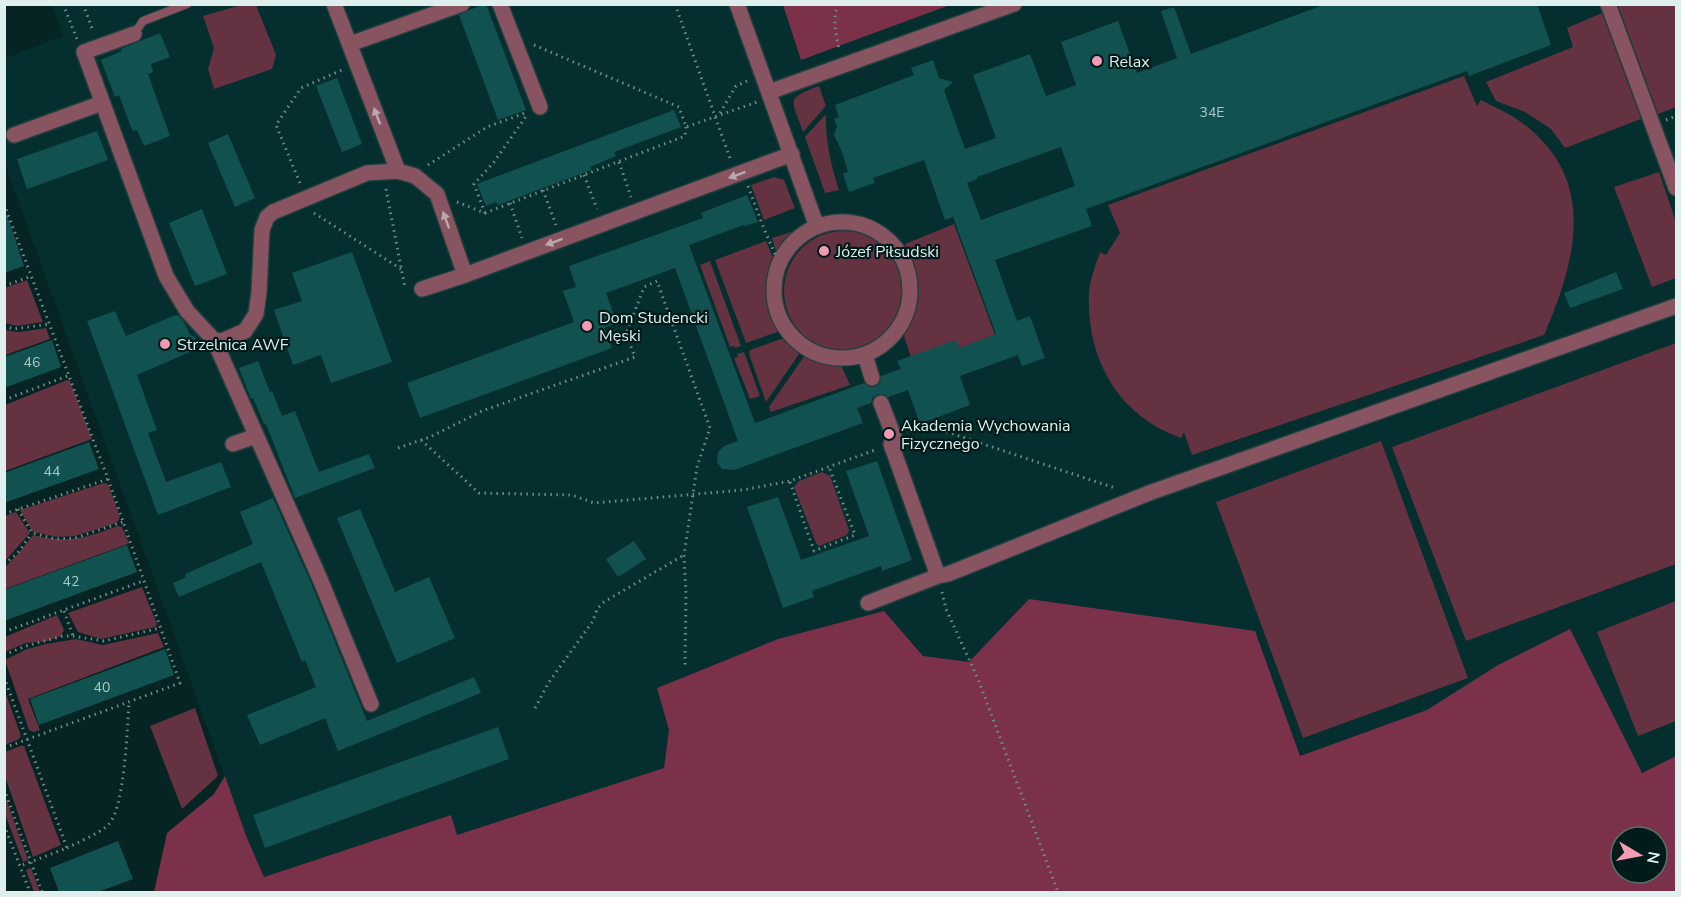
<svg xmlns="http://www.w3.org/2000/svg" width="1681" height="897" font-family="'Nunito Sans',sans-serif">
<rect width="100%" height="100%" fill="#052423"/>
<path fill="#042f2e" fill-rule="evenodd" d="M52,5H1676V892L456,835L451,815L264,877L247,838L5,164V58L63,36ZM1621,837H1657V873H1621Z"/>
<path fill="#643241" d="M241,5H256L276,55L272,69L214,89L208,69L214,48L203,16Z
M1618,5H1676V107L1658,114Z
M1602,13L1641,119L1565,148L1551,129L1525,112L1496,101L1486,82L1573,47L1567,28Z
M1464,76L1477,106L1481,100C1494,107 1509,113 1521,122C1599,179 1576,261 1544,335L1192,455L1184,432L1181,438C1117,415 1086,358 1089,292C1090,279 1096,264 1100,252L1106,255L1120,233L1108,205Z
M819,86L826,106L803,132C792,100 784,99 819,86Z
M826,114C825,139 831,166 839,190L825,193L805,137Z
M1659,172L1676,222V278L1652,287L1614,187Z
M774,177L784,180L795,208L764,220L751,185Z
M954,224L995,335L958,349L911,357L903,333C920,304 922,273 905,244Z
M798,230L777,254L772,238Z
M784 291a60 60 0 1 1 120 0a60 60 0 1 1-120 0Z
M766,241L774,260C765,285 768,308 780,331L746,343L715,260Z
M710,261L741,346L735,348L734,346L730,347L700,265Z
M27,280L43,322L17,326L5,323V288Z
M46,328L50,339L5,355V330L19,332Z
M784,338L801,351L766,402L749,354L750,350Z
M1676,343V564L1466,641L1392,447Z
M744,352L760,396L750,399L734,358L738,357L737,354Z
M805,355L816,360L841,365L850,385L771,412L769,407Z
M67,380L70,381L92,439L5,471V405Z
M1381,441L1468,678L1303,738L1216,502Z
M822,472L830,476L849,530L847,535L819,546L816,543L794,487L799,481Z
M104,483L108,484L120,517L117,523L75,536L57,537L33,532L20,510Z
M16,512L30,533L5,561V516Z
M118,526L122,527L129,543L125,545L5,589V567L18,554L33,535C70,544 84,538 118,526Z
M142,587L157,624L155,627L101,639L78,632L68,613Z
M1676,601V721L1638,736L1597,632Z
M57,615L64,630L61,636L47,641L26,643L5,652V637Z
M158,633L164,647L28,699L40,730L34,732L29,730L5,660L27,649L46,644L76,639L103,645Z
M5,691L21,736L19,739L5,745Z
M195,708L218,776L182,809L150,726Z
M20,746H24L61,845L33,857L5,776V752Z
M5,796L28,860L23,862L5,814Z
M31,868L40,892H34L26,870Z"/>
<path fill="#7a3149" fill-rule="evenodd" d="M783,5V4L950,5L801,60Z
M1029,599L1255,631L1300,756L1427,710L1498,665L1570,629L1642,773L1676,756V892H154L167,833L214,794L225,776L247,838L264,877L451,815L457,835L664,768L669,730L657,688L778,639L884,611L923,656L969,662ZM1621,837H1657V873H1621Z"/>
<path fill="#115251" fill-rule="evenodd" d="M483,4H486L526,110L498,120L459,15Z
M1326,4H1537L1551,45L1469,76L1467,71L1086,209L1092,226L995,260L1017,321L1030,316L1045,358L1022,366L1018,355L960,376L970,405L920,424L908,390L888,397L883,394H878L873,397L871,403L857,408L863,423L734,470L722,469L717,462L718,452L724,446L738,441L675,268L606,293L617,323L604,328L612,348L420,418L407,383L574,322L563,291L576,287L569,266L703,218L701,213L747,195L758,222L745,226L744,225L689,245L755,423L864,383L869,387H875L879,384L881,376L901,369L897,361L956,340L959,348L996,334L953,217L945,220L924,160L873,178L875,183L849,192L843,174L848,172L842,152L834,135L837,126L834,119L839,117L835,105L914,75L911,68L933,60L939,78L953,82L944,90L965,149L996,138L973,75L1030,54L1046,96L1076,85L1061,42L1118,21L1137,73L1177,58L1161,11L1174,7L1191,54ZM1061,147L1075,186L981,220L967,183L977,179V177Z
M160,33L170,57L151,64L153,72L148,74L170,136L144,146L137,130L133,131L130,125L119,95L115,97L101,60L122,51L121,49Z
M337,78L362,144L342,152L316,86Z
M674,110L681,127L614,152L616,156L590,167L591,170L498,205L496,202L486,206L477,184Z
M97,131L108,160L27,189L17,159Z
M228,134L255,198L235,207L208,143Z
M202,209L227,274L195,286L169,223Z
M4,215H7L24,266L4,273Z
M352,252L392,362L331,383L321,355L293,365L274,310L302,301L292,273Z
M1616,272L1623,289L1570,308L1564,293Z
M115,311L126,336L173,316L178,315L184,322L190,335L195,337L199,348L137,375L157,430L148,433L166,482L221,462L231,487L158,515L87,321Z
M52,340L61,367L4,388V357Z
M258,361L270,392L272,391L282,416L295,411L319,472L369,454L375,468L295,498L266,424H264L253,398L251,399L239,368Z
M89,442L99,469L4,503V473Z
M877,461L912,560L882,571L881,566L812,591L814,597L783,608L747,507L778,497L801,560L869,536L846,471Z
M273,498L311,583L367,721L474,677L481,693L338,751L325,718L260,745L247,715L316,687L305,660L302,662L261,562L179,597L173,583L186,577L185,574L253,544L240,512Z
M360,509L395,592L429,577L455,638L397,663L337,518Z
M634,541L646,559L618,577L606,559Z
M127,545L137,572L4,621V590Z
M165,649L174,675L39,725L30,699Z
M498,727L509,759L265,848L253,815Z
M118,841L133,879L98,892H59L50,868Z"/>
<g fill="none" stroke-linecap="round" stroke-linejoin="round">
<g stroke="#23403f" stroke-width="10">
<path id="service" d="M134,34L143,21L187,4"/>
</g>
<g stroke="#23403f" stroke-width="18">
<path id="minor" d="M334,4L398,171
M500,4L540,107
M737,4L817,227
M1608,4L1676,188
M134,34L84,52L166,276L187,311L214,340L222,341L245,331L256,314L259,292L262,230L267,217L273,212L367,173L398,171L415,176L437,194L465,275
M350,44L462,4
M769,92L1014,4
M14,135L102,103
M774 290a68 68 0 1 1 136 0a68 68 0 1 1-136 0Z
M422,289L465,275L792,154
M214,340L320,579L371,704
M865,355L872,378
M881,403L896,442L891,444L938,576
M233,444L256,436
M868,603L938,576L948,574L1149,493L1676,306"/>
</g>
<path stroke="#738b8a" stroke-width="3" stroke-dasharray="1.5 4.5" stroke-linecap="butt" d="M63,4L77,39
M83,4L93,31
M675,4L731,161
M838,4C832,20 836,34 839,49
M534,45L679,107L686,127L757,102
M720,113L736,86L747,81
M1666,120L1676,116
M619,162L631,197
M428,165L487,127L525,113
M584,175L597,209
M300,183L276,125L301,88L342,70
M748,186L764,229L780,265
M386,189L405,288
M543,190L556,225
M457,202L485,213L685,136L686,127
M510,203L522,238
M4,204L108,479L180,683L4,748
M314,213L401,269
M485,213L474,184L494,162L527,115
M4,286L32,276
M4,326L14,329L50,324
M4,400L70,375
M935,428L1115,488
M421,440L479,493L572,495L594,503L743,490L790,481L875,450
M398,448L430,437L482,411L635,357L626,334L644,287L657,281L710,428L697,467L684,555L686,594L685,665
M790,482L814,551L855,535L829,467
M18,509L32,533L56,539L75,538L123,522
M4,514L108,479
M4,564L17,554L32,533
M942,592L946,609L978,679L1058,892
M64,611L73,636
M4,632L143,581
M4,655L26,646L63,636H73L104,641L160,628
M4,677L67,848L20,866
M535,708L549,682L593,621L597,609L604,602L684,555
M4,789L42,892
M4,825L30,892
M67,848C80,841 97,835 108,825C125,809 127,728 129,703"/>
<use href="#service" stroke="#895462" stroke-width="8"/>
<use href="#minor" stroke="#895462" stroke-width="15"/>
</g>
<defs><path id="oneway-solid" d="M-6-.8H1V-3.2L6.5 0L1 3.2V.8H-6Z" transform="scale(1.5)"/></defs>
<g fill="#b8a9af">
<use href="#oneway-solid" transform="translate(377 116) rotate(-111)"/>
<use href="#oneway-solid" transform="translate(737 175) rotate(160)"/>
<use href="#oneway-solid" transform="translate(446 220) rotate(-110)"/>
<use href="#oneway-solid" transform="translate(554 242) rotate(160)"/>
</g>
<g fill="#f19ab2" stroke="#001b1a" stroke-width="2">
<circle cx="1097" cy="61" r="6"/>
<circle cx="824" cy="251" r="6"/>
<circle cx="587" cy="326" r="6"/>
<circle cx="165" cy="344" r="6"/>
<circle cx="889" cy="434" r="6"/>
</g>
<g text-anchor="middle" stroke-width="4.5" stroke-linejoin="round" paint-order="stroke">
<g font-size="14" fill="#abc8c7">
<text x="1212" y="117">34E</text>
<text x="32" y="367">46</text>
<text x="52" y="476">44</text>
<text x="71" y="586">42</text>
<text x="102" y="692">40</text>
</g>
<g font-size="16" fill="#deefee" stroke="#001b1a" text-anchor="start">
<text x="1109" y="67">Relax</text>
<text x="836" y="257">Józef Piłsudski</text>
<text x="599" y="323">Dom Studencki<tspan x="599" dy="18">Męski</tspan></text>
<text x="177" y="350">Strzelnica AWF</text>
<text x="901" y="431">Akademia Wychowania<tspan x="901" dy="18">Fizycznego</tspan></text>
</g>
</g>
<rect width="1681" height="897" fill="none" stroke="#deefee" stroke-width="12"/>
<g transform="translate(1639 855) rotate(100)"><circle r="28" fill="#001b1a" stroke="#59706f" stroke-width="1.5"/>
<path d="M0-4.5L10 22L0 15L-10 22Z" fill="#f19ab2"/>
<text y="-9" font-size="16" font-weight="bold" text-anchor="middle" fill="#deefee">N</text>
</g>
</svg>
